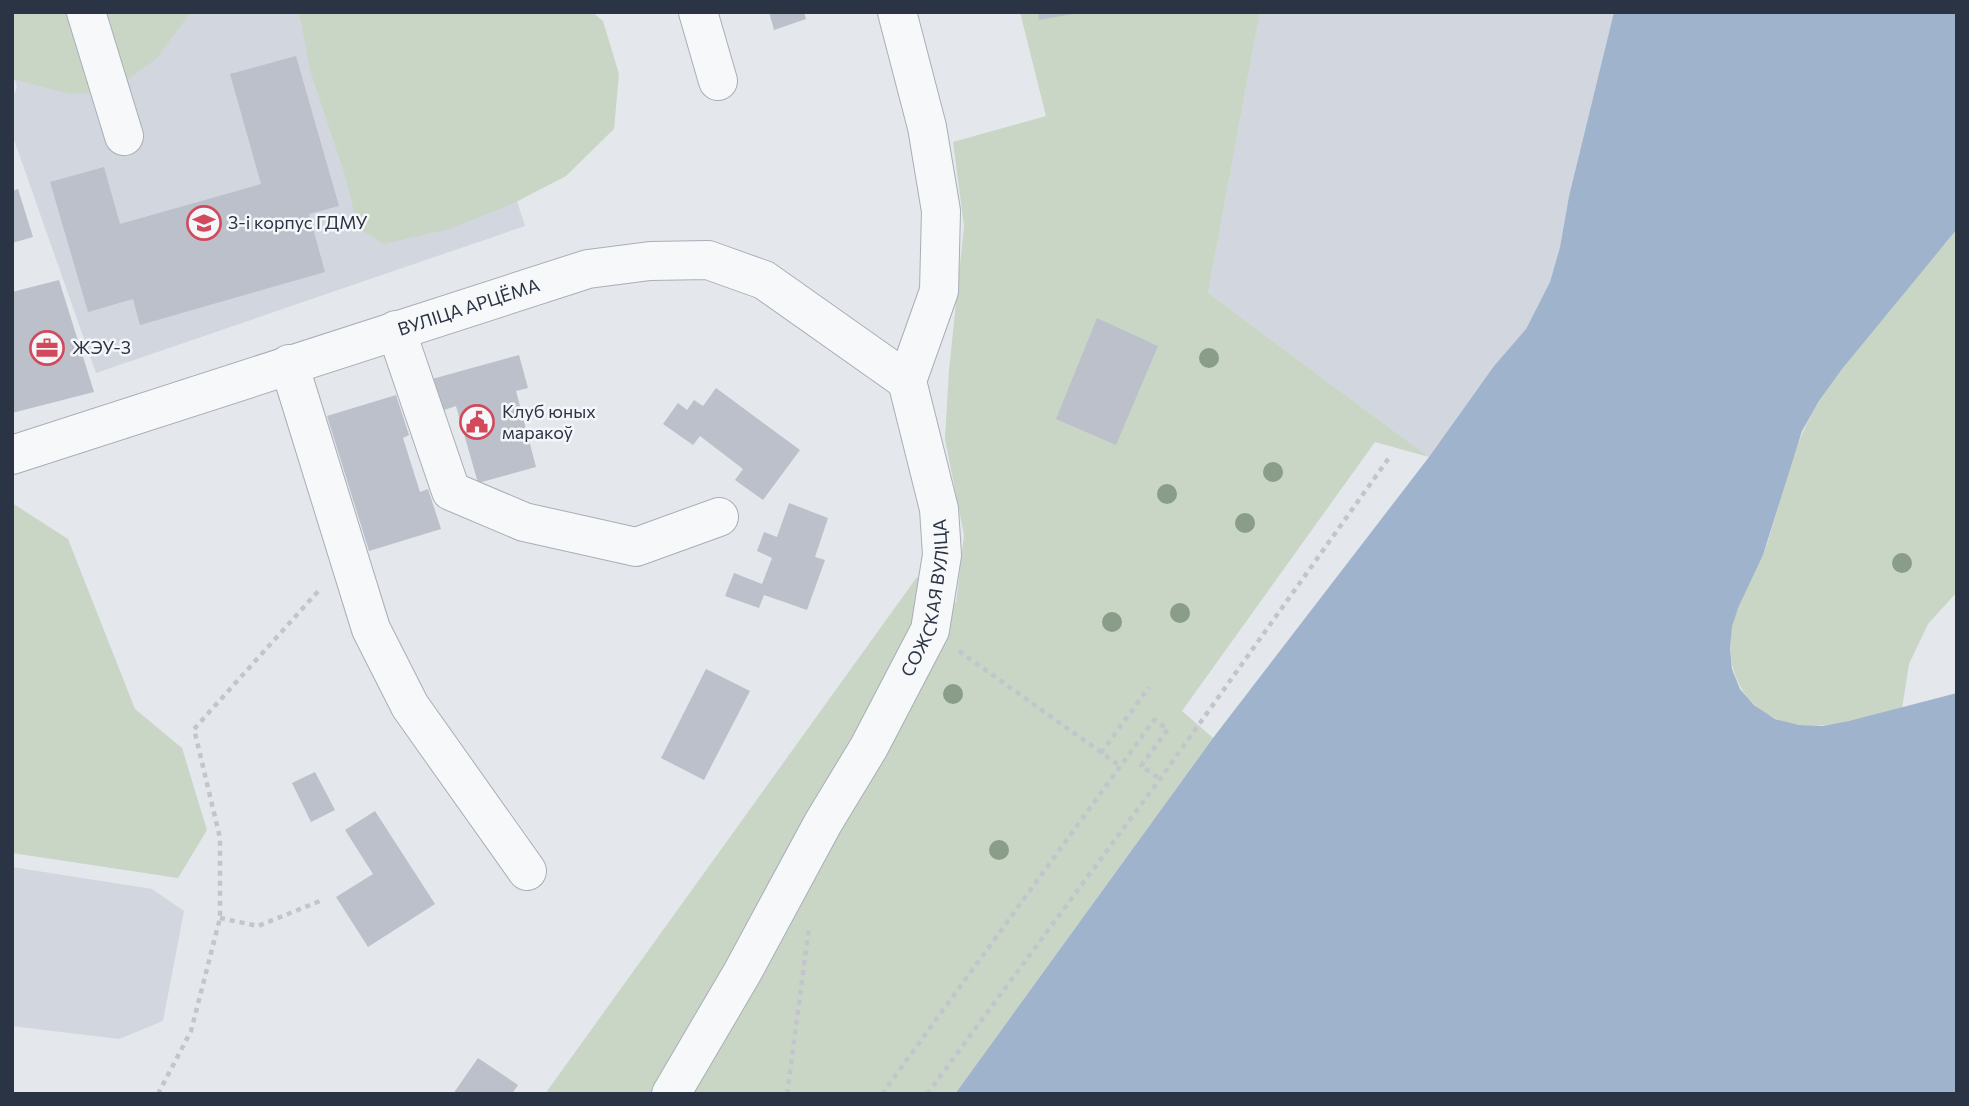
<svg xmlns="http://www.w3.org/2000/svg" width="1969" height="1106" font-family="Commissioner,sans-serif">
<rect width="100%" height="100%" fill="#e4e7ec"/>
<path fill="#d2d6de" d="M12,12H456L525,226L96,373L12,134V99L17,87L12,69Z
M1260,12H1614L1569,196L1560,247L1550,282L1526,329L1494,366L1429,457L1208,293Z
M12,867L152,889L184,911L163,1021L119,1039L12,1026Z"/>
<path fill="#c9d6c5" d="M12,12H191L156,59L111,92L70,94L12,79Z
M295,12H592L603,21L619,74L614,129L566,176L512,204L449,229L384,244L358,228L345,175L310,70L300,17Z
M1020,12H1260L1208,293L1429,457L1375,442L1182,711L1213,738L955,1094H545L917,577L956,603L964,535L945,439L949,370L964,226L953,142L1046,116Z
M1957,229V592L1928,624L1909,664L1902,709C1876,715 1850,723 1824,725C1763,732 1721,687 1732,627C1738,598 1757,572 1767,544C1783,495 1792,443 1820,400C1860,339 1911,285 1957,229Z
M12,503L68,539L135,709L182,748L207,830L178,878L12,853Z"/>
<path fill="#9fb4cc" d="M1614,12H1957V229L1842,369L1819,401L1802,431L1763,555L1738,608L1732,627L1730,648L1732,669L1740,689L1754,705L1775,719L1799,725L1822,726L1849,721L1957,693V1094H955L1213,738L1429,457L1494,366L1526,329L1550,282L1560,247L1569,196Z"/>
<path fill="#bbc0ca" d="M769,12H804L806,19L774,30Z
M1038,12H1073V14L1039,20Z
M296,56L339,206L309,214L325,272L140,325L133,299L88,312L50,182L104,167L120,224L261,184L230,74Z
M18,189L33,237L12,243V191Z
M59,280L94,392L12,413V292Z
M1097,318L1158,346L1116,445L1056,419Z
M519,355L528,388L516,391L536,467L478,483L456,406L441,411L432,379Z
M716,388L800,450L763,500L735,480L743,469L700,436L693,445L663,424L678,403L687,410L694,400L703,406Z
M396,395L409,435L403,438L420,492L428,489L441,529L369,551L327,416Z
M789,503L828,518L815,557L825,560L807,610L764,595L759,608L725,596L734,573L762,584L772,558L757,551L764,532L777,537Z
M706,669L750,691L704,780L661,758Z
M315,772L335,810L311,822L292,783Z
M375,811L435,904L368,947L336,897L373,874L345,830Z
M478,1058L518,1085L512,1094H453Z"/>
<g fill="none" stroke-linecap="round" stroke-linejoin="round">
<g stroke="#a9aeb7" stroke-width="40">
<g id="minor">
<path d="M86,12L124,136"/>
<path d="M698,12L718,81"/>
<path d="M396,330L451,491L524,522L636,547L719,517"/>
<path d="M289,364L371,629L410,706L527,871"/>
<path id="s1" d="M12,455L588,269L650,261L708,260L764,280L907,381"/>
<path id="s2" d="M671,1094L742,973L823,823L869,747L930,630L942,555L939,509L907,381L939,291L941,211L927,127L897,12"/>
</g>
</g>
<path stroke="#c2c5cb" stroke-width="4.5" stroke-dasharray="5 5" stroke-linecap="butt" d="M959,651L1120,766
M1101,753L1149,687
M220,918L258,926L320,901
M158,1094L191,1031L220,918V838L194,729L321,588
M787,1094L809,928
M882,1094L1154,720L1168,729L1141,766L1160,779
M927,1094L1160,779L1391,455"/>
<use href="#minor" stroke="#f7f8fa" stroke-width="38"/>
</g>
<g fill="#899d89">
<circle cx="1209" cy="358" r="10"/>
<circle cx="1273" cy="472" r="10"/>
<circle cx="1167" cy="494" r="10"/>
<circle cx="1245" cy="523" r="10"/>
<circle cx="1902" cy="563" r="10"/>
<circle cx="1180" cy="613" r="10"/>
<circle cx="1112" cy="622" r="10"/>
<circle cx="953" cy="694" r="10"/>
<circle cx="999" cy="850" r="10"/>
</g>
<defs>
<g id="university-ring" transform="scale(1.75)"><circle r="9.5" fill="#f4f6f9" stroke="#d1495b" stroke-width="1.5"/><path d="M0-5L7-2L0 1L-7-2ZM-4 1L0 2.5L4 1V4Q0 6-4 4Z" fill="#d1495b"/></g>
<g id="office-ring" transform="scale(1.75)"><circle r="9.5" fill="#f4f6f9" stroke="#d1495b" stroke-width="1.5"/><path d="M-6-3h4V-5.5h4V-3h4V5H-6ZM-1-4.5V-3h2v-1.5ZM-6 0V1H6V0Z" fill="#d1495b"/></g>
<g id="civic-ring" transform="scale(1.75)"><circle r="9.5" fill="#f4f6f9" stroke="#d1495b" stroke-width="1.5"/><path d="M-.6-6.5H3V-4.5H.6V-3L4-1V1h2V6H-6V1h2V-1L-.6-3ZM-1.2 2.5V6h2.4V2.5Z" fill="#d1495b"/></g>
</defs>
<g fill-rule="evenodd">
<use href="#university-ring" x="204" y="223"/>
<use href="#office-ring" x="47" y="348"/>
<use href="#civic-ring" x="477" y="422"/>
</g>
<g text-anchor="middle" stroke-width="5" stroke-linejoin="round" paint-order="stroke">
<g font-size="18" fill="#2b3445" stroke="#f4f6f9" text-anchor="start">
<text x="228" y="229">3-і корпус ГДМУ</text>
<text x="72" y="354">ЖЭУ-3</text>
<text x="502" y="418">Клуб юных<tspan x="502" dy="21">маракоў</tspan></text>
</g>
<g font-size="18" fill="#2b3445" stroke="#f4f6f9">
<text dy="6" stroke="none"><textPath href="#s1" startOffset="480">ВУЛІЦА АРЦЁМА</textPath></text>
<text dy="6" stroke="none"><textPath href="#s2" startOffset="562">СОЖСКАЯ ВУЛІЦА</textPath></text>
</g>
</g>
<rect width="1969" height="1106" fill="none" stroke="#2b3445" stroke-width="28"/>
</svg>
